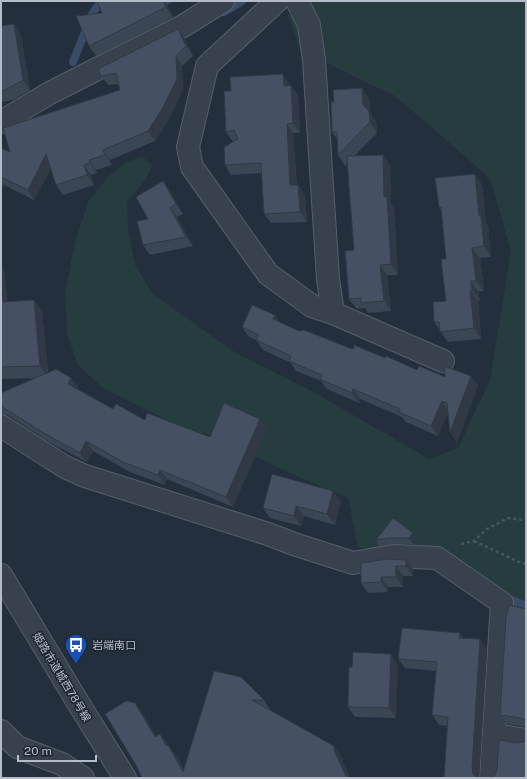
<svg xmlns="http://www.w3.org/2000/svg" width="527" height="779" font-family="'Public Sans','Noto Sans JP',sans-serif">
<rect width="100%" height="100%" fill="#242f3e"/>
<path fill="#263c3f" d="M315,1H526V610L508,603L444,558L358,547L348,498L290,473L207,434L191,432L103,388L77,364L67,333L65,292L75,242L88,202L108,177L125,163L142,156L152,165L146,179L127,202L128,230L135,265L152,293L233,351L317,394L429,459L458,448L490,380L511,252L490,178L395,96L300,50L288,15Z"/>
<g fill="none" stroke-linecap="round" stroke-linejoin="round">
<path stroke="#394c67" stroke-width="8" d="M224,12L242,1
M73,62L92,14L101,1
M512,600L526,606"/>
<g stroke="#565f6c" stroke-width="24">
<path id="street" d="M277,1L207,66L188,147L192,167L268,274L312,306L333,313L443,361
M297,1L309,25L314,60L328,279L333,313
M1,122L48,94L93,71L183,26L223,1
M1,426L65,467L85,476L268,534L294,544L353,563L393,556L437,558L502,603L491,778
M1,575L80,706L125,778
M1,731L17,747L62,764L83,778
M494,735L526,740"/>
</g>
<path stroke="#44595c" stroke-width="2.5" stroke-dasharray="3 3" stroke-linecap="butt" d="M474,541L519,562L526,564
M461,544L474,541L487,529L508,518L523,520L526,521"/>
<use href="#street" stroke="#38414e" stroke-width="22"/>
</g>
<path fill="#3b4654" d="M97,1H174L167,5L173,17L96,56L89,46L102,13Z
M14,24L21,35L30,90L13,100L2,102L1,101V26Z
M185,39L193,56L182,66L183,89L169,119L155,141L110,160L112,165L96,170L97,173L91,175L94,185L63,195L56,185L51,168L34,200L4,185L1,192V148L10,152L120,90L119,84L108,85L101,76Z
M290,84V86L298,95L300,133H293L297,185H298L305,195L307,222L271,223L264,214L262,173L231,175L225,165L233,142L226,132L231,91Z
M369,98L370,112L376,121L377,133L354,156L383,155L390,166L391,203L394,207L398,275H387L391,311L368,313L365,308L357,309L349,299L354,250L348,163L345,166L338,155L337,139L332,132Z
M475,174L482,185L486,223L488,226L491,257L480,258L484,291H478L480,301H478L481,339L448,342L434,322L446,301V259L441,210L439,207Z
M163,181L170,191L183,214L177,217L193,246L150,255L143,245L148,219Z
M1,264L4,269L7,301L8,302L34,300L42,311L48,372L71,378L78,387L77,389L113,409L145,420L210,437L267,428L233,507L167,479L165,485L130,472L93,451L87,462L49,442L8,415L1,414V393L35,378L1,379Z
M275,315L280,323L299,331L352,349L385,358L417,370L445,377L471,376L478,386L457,442L450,432L448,412L438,436L406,422L402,417L360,399L359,403L327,389L321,381L296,371L291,363L263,350L256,340L249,337L242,327Z
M341,501L335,525L304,516L301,526L270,518L263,508Z
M413,533L417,539L413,544H393L380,546L376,540Z
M406,560L413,569V576H403V587H388V592L368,593L361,583Z
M526,609V727L507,724L500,715Z
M464,638L487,649L479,778L448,726L439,725L432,715L436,671L405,668L398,659Z
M398,664L396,718L355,717L348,707Z
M214,671L264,700L271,711L334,746L343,759V763L350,778H142L135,703L144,716L156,736L160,734L178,758L184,770Z"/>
<path fill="#303945" d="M163,1H164L167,5L173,17L166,7Z
M14,24L21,35L30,90L23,80Z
M178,29L185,39L193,56L186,46Z
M176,56L182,66L183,89L169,119L155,141L148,131Z
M283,74L290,84L291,96L284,86Z
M291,85L298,95L300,133L293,123Z
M362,88L369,98L370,112L376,121L377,133L370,122L363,105Z
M287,124L293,133L297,195L290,185Z
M103,150L110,160L112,165L105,155Z
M46,154L53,164L34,200L28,190Z
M383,155L390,166L391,203L394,207L398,275L391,264L384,197Z
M89,160L96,170L97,173L90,163Z
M84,165L91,175L94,185L87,175Z
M475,174L482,185L486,223L488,226L491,257L484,246L479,216Z
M1,181L4,185L1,192Z
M163,181L170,191L183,214L176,204Z
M298,185L305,195L307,222L300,212Z
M170,208L177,217L193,246L186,237Z
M472,248L480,258L484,291L476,281Z
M1,264L4,269L7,301L11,307L3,302L1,298Z
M380,265L387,275L391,311L384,301Z
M471,281L478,291L480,301L472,290Z
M470,290L478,301L481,339L474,328Z
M34,300L42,311L48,378L40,366Z
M275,315L282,325L273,319Z
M471,376L478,386L457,442L450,432Z
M71,378L78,387L74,394L68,384Z
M353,389L360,399L359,403L352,393Z
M442,401L449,411L438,436L431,426Z
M260,419L267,428L233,507L226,497Z
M86,441L93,451L87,462L80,453Z
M160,470L167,479L165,485L158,475Z
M333,491L341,501L335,525L327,514Z
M296,506L304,516L301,526L294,516Z
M413,533L417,539L413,544L409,538Z
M406,560L413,569V576L406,566Z
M396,566L403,576V587L396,577Z
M381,577L388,587V592L381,582Z
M460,633L466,642L459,638Z
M480,639L487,649L479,778H476L473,774L472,768Z
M391,654L398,664L396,718L389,708Z
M135,703L144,716L165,750L155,737Z
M160,734L169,747L166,746Z
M168,745L178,758L188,778L183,772Z
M334,746L343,759V763L350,778H347L334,750Z"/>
<path fill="#455162" stroke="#303945" d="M97,1H163L166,7L89,46L76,16L102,13Z
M14,24L23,80L5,90L1,91V26Z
M178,29L186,46L176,56L177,79L162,109L148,131L103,150L105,155L89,160L90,163L84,165L87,175L56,185L46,154L28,190L1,177V148L10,152L3,128L120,90L116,73L101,76L98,69Z
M283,74L284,86L291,85L293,123L287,124L290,185H298L300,212L264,214L261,163L225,165L224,147L238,139L234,130L226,132L224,91H231L230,77Z
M362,88L363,105L369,111L370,122L338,155L337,132H332L331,102H334L333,90Z
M383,155L384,197L387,196L391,264L380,265L384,301L361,303V298L349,299L345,251L354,250L349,187L347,156Z
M475,174L479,216H481L484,246L472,248L476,281H471L472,290H470L474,328L440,332L439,322H434L433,302L446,301L441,259H446L441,207H439L435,178Z
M163,181L176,204L170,208L186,237L143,245L137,221L148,219L136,197Z
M1,296H3V302L34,300L40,366L1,367Z
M252,305L275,315L273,319L299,331L304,330L352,349V348L354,349V345L385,358L386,356L417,370L419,366L445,377L444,366L471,376L450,432L447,403L442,401L431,426L399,412L400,409L353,389L352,393L320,379L322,375L289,361L291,356L256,340L259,335L242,327Z
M56,369L71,378L68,384L113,409L116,404L145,420L147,413L210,437L224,403L260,419L226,497L160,470L158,475L123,462L86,441L80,453L42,432L1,406V393Z
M272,474L333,491L327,514L296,506L294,516L263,508Z
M393,518L413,533L409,538H390L376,540Z
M387,559L406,560V566H396V577H381V582L361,583V563Z
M509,605L526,609V720L521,718L500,715L506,618Z
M402,628L460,633L459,638L480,639L472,768L473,774L477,778H444L448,717L432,715L437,662L398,659Z
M353,652L391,654L389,708L348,707L349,667H352Z
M214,671L241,677L264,700H252L334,746V750L347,778H142L137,767L105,714L126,701L135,703L155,737L160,734L166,746L168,745L183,772Z
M499,740L517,743L523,742L526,741V778H492L495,775L497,769Z"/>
<defs>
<g id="bus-pin" transform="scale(1.15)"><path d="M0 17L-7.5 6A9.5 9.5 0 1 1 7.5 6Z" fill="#1a4fb4" stroke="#1d2633"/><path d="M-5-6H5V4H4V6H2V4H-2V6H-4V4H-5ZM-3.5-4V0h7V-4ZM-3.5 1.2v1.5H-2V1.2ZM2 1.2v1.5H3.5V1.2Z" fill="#fff"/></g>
</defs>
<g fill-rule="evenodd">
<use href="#bus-pin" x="76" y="645"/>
</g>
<g text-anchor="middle" stroke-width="3" stroke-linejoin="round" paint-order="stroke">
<g font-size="11" fill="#b4bcc9" stroke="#1d2633" text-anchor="start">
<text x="92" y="649">岩端南口</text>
</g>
<g font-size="11" fill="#b4bcc9" stroke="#1d2633">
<text transform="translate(62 677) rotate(59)" y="4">姫路市道城西78号線</text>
</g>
</g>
<rect width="527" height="779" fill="none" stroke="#b4bcc9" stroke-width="4"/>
<path d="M18 755v6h78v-6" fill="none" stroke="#b4bcc9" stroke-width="2"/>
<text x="24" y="755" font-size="12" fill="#b4bcc9" stroke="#1d2633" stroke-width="3" paint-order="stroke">20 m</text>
</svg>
